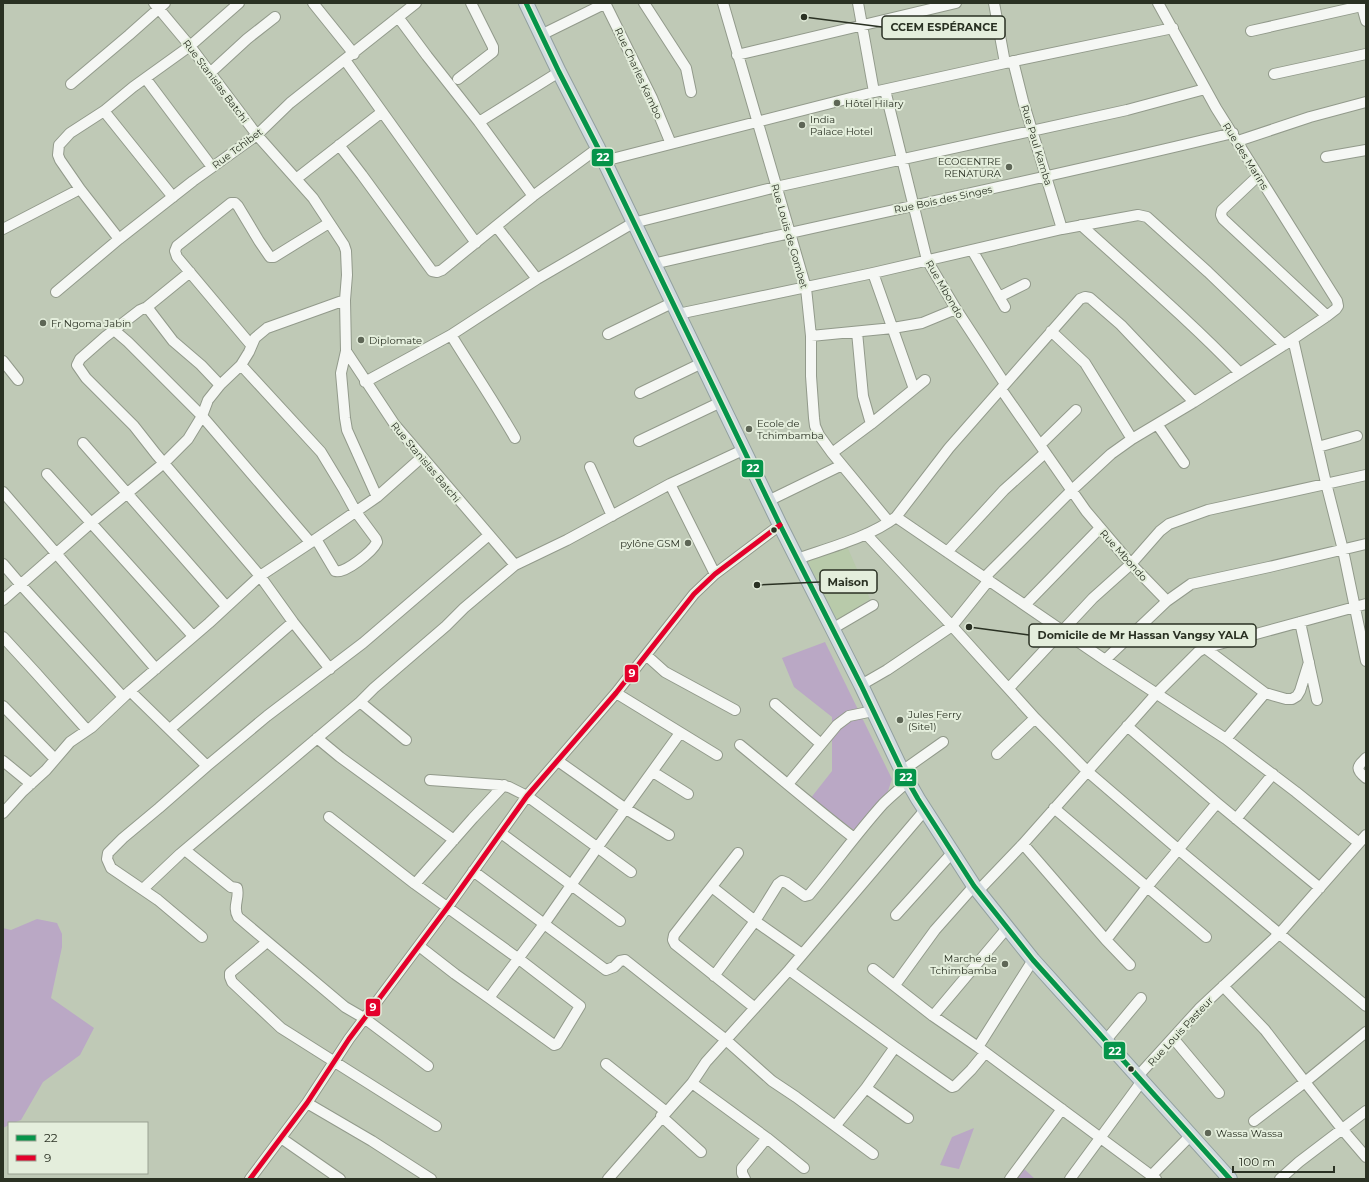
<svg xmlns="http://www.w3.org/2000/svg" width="1369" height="1182" font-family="Montserrat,sans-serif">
<rect width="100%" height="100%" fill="#bfc9b6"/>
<path fill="#b8caaa" d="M846,544L870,599L834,622L807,561Z"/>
<path fill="#baa8c5" d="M825,642L892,779L886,797L854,830L810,799L832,771V717L794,687L782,658Z
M37,919L57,923L62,934V947L51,998L94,1028L80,1055L43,1082L21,1120L13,1123H9V1125L3,1128V928L11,930Z
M974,1128L959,1169L940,1165L952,1137Z
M1022,1167L1035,1179H1012Z"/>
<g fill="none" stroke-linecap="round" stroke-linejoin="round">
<g stroke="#929a8b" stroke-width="12">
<path id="minor" d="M154,3L190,46L257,135L313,198L344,245L346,251L347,275L345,300L346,351L341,373L345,418L347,430L377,497
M313,3L354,54
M605,3L652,98L671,144
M644,3L686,68L691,92
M723,3L806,288L811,336V376L814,418L815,426L819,435L832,453L889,522
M858,3L874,92
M994,3L1005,63
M1361,3L1366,21
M398,17L427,56L479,122L533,196
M1251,31L1366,5
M541,35L606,3
M737,55L956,3
M345,60L476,243
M1013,61L1023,101L1062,229
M210,73L247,39L275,17
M1274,74L1366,54
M146,79L212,167
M458,79L493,52V47L471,3
M71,84L129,35L165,3
M885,90L927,260L956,309L1005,384
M104,111L173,197
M479,122L559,72
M1238,141L1310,117L1366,102
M339,145L362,175L432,271L437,272L442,270L533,196L598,148
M1326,157L1366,150
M604,161L874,92L1005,63L1173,28
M1258,176L1222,210L1221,215L1223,219L1327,316
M296,179L382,112
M1081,225C1135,274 1190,321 1240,373
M496,226L537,279
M3,229L80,189
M119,239L80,189L60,160L58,155L59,145L70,133L104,111L133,87L190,46L239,3
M972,250L1005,307
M653,264C846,219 1040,180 1233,133
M190,272L147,307L140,310L105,337L80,359L77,365L86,378L134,426L156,454L260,576L293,622L330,669
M873,273L914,389
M56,292L119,239L193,181L257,135L290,103L416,3
M999,297L1025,284
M147,307L173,341L201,365L220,385
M678,314L873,273L1062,229L1138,215L1147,217L1208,272L1284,345
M114,330L128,342L202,416L310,542
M1051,331L1085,363L1132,439
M857,332L863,396L871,424
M608,334L672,303
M451,335C472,369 495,403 515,438
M811,336L893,328L922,323L956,309
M1293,339L1326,483L1343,550L1366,661
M251,345L177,257L175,251L177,246L231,203H235L238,206L259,241L270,257H274L329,223
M346,351L395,425L515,565
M3,361L18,380
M241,365L321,452L344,490L356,512L376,539L377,542C372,552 345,574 335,571L316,539
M365,382L451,335L537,279L633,223L776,187L1127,110L1205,89
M1001,389L1086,511L1131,564L1167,601
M640,393L702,363
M1157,424L1184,463
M639,441L721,402
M83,443L226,606
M1040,445L1076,410
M1318,447L1357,436
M832,453L871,424L925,380
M590,467L612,516
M47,474L193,636
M670,484L715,574
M3,492L156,669
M768,501L842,465
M896,517L1105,660L1226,739L1296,792L1359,843
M866,534L952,626L1035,718L1087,771L1179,850L1366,1006
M947,552L1004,490L1045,453
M797,559C828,548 870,537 896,517L949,448L1080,299L1085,297L1090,298L1121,325L1194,402
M3,564L21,585L123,697
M985,577L1071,491L1111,454L1132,439L1194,402L1284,345L1327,316L1336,309L1338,306L1337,301L1216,108L1158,3
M3,600L91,523L164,463L188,439L202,416L208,400L220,385L241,365L249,352L255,338L267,328L345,300
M1025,605L1100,528
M1300,622L1317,700
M832,629L873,605
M3,637L36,673L87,730
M1205,648L1265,693L1286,699H1292L1297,696L1300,691L1309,662
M646,655L665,672L735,710
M1105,660L1167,601L1191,584L1269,567L1366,544
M861,685L887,670L952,626L989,580
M1009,688L1093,598L1131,564L1160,531L1169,524L1208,510L1366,475
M130,691L207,766
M616,693L717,755
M360,702L406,740
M775,704L821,744
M3,706L55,759
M1127,726L1217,803L1320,888
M170,729L293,622
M317,738L340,757L454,840
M1226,739L1265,693
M740,745C778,776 815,808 854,838
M997,754L1035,718
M1366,758C1357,767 1355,769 1366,778
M3,761L31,784
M558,761L626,809L669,835
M902,771L943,742
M653,772L688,794
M430,780L499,785L509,787L527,796L631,872
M788,784L837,725L849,716L873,711
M1054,808L1206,937
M3,813L23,791L46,770L70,742L92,727L130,691L209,623L260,576L316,539L377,497L422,457
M329,817L415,884L519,959L580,1006L557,1044L554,1045L489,998L455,974L419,946
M1236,819L1273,774
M501,833L620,921
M1023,844L1106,940L1130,965
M185,850L231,887L237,888C240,898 232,907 238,917L345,1007L364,1018L428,1066
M738,853L674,935L673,940L675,944L755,1008
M473,871L606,970L614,967L620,961L625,960L726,1040L772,1081L796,1097L873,1154
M415,884L473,818L504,785
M712,887L755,921L802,954
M143,889L180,854L360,702L374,688L446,626L464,608L515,565L567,540L670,484L743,450
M978,891L1023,844L1156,694L1198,652L1205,648L1212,646L1366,604
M896,915L952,853
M202,937L158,900L111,868L107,859L108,853L123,838L159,808L207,766L267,716L363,643L489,535
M1106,940L1147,887L1217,803
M267,942L230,973V977L232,982L281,1028L436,1126
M873,969L933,1016L978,1047L1156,1179
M789,970L895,1047L952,1087L955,1086L971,1070L985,1053
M714,976L755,921L778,884L782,881L787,883L805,896L809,895C834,865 857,833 883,804C891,796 900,789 908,781
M895,985L935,930L974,886
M1223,986L1265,1030L1305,1082L1366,1032
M489,998L544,924L597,848L680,733
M933,1016L1007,928
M1173,1038L1219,1093
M1106,1040L1141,998
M978,1047L1033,960
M606,1064L665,1111
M1138,1076L1199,1009L1280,933L1366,835
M692,1083L767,1138L804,1168
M866,1088L908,1118
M307,1103L372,1141L431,1179
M661,1116L701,1152
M1254,1121L1305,1082L1342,1129L1366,1157
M836,1125L866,1088L895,1047
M281,1138L340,1179
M1152,1175L1191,1135
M250,1179L307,1103L349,1039L447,908L527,796L616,693L694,594L715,574L780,525
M608,1179L692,1083L706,1062L789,970L925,810
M745,1179L742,1173V1168L767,1138
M1010,1179L1062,1109
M1070,1179L1142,1081
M1280,1179L1299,1162L1366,1111"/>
</g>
<g stroke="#92a09f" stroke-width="16">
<path id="highway" d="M526,3L559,72L598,148L780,525L861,685L902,771L918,799L974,886L1033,960L1230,1179"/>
</g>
<use href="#minor" stroke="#f5f7f4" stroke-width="10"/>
<use href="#highway" stroke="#d1dae0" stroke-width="14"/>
<g stroke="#e4eedc" stroke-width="8">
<path id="bus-1" d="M526,3L559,72L598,148L780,525L861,685L902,771L918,799L974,886L1033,960L1230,1179"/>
</g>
<g stroke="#e4eedc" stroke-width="8">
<path id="bus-2" d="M250,1179L307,1103L349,1039L447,908L527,796L616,693L694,594L715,574L780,525"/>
</g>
<use href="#bus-1" stroke="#06944a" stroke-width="5"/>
<use href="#bus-2" stroke="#e4002b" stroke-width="5"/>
</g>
<g fill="#5e6656" stroke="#e4eedc" stroke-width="1.5">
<circle cx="837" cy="103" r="4"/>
<circle cx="802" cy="125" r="4"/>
<circle cx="1009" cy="167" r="4"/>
<circle cx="43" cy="323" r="4"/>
<circle cx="361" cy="340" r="4"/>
<circle cx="749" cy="429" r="4"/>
<circle cx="688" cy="543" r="4"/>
<circle cx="900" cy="720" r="4"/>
<circle cx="1005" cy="964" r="4"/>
<circle cx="1208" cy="1133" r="4"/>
</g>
<g fill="#2a3123" stroke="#e4eedc" stroke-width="1.5">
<circle cx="774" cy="530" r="3.5"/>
<circle cx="1131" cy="1069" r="3.5"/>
</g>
<g text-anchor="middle" stroke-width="4" stroke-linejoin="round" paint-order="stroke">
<g font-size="10" fill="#2a3123" stroke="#e4eedc">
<text transform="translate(639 73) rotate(65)" y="4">Rue Charles Kambo</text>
<text transform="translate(216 81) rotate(53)" y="4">Rue Stanislas Batchi</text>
<text transform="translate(1037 145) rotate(73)" y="4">Rue Paul Kamba</text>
<text transform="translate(237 148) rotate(-37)" y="4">Rue Tchibet</text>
<text transform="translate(1246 156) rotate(58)" y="4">Rue des Marins</text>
<text transform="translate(943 199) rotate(-12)" y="4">Rue Bois des Singes</text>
<text transform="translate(790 236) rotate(74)" y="4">Rue Louis de Gombet</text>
<text transform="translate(945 289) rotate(60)" y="4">Rue Mbondo</text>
<text transform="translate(426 462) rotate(50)" y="4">Rue Stanislas Batchi</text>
<text transform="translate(1124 555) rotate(48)" y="4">Rue Mbondo</text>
<text transform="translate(1180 1031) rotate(-47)" y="4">Rue Louis Pasteur</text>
</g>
<g font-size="10" fill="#2a3123" stroke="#e4eedc" text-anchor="start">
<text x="845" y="107">Hôtel Hilary</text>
<text x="810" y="123">India<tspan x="810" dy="12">Palace Hotel</tspan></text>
<text x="1001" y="165" text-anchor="end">ECOCENTRE<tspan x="1001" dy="12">RENATURA</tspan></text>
<text x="51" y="327">Fr Ngoma Jabin</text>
<text x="369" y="344">Diplomate</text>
<text x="757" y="427">Ecole de<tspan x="757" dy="12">Tchimbamba</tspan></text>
<text x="680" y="547" text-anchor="end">pylône GSM</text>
<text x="908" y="718">Jules Ferry<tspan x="908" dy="12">(Site1)</tspan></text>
<text x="997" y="962" text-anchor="end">Marche de<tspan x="997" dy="12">Tchimbamba</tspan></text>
<text x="1216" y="1137">Wassa Wassa</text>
</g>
</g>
<path fill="none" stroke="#2a3123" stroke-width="1.5" d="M804 17L882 27M757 585L820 582M969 627L1029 635"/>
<g fill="#2a3123" stroke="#e4eedc" stroke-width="1.5">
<circle cx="804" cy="17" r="4"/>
<circle cx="757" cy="585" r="4"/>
<circle cx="969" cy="627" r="4"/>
</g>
<g fill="#e4eedc" stroke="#2a3123" stroke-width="1.5">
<rect x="882" y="16" width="123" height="23" rx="4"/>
<rect x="820" y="570" width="57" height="23" rx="4"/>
<rect x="1029" y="624" width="227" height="23" rx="4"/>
</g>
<g font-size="11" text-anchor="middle" font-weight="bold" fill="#2a3123">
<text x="944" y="31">CCEM ESPÉRANCE</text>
<text x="848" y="586">Maison</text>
<text x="1143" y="639">Domicile de Mr Hassan Vangsy YALA</text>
</g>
<g stroke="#e4eedc" stroke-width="1.5">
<rect x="591" y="148" width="23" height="19" rx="4" fill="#06944a"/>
<rect x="741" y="459" width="23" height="19" rx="4" fill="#06944a"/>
<rect x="624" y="664" width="15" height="19" rx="4" fill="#e4002b"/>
<rect x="894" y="768" width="23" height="19" rx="4" fill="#06944a"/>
<rect x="365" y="998" width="16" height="19" rx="4" fill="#e4002b"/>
<rect x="1103" y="1041" width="23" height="19" rx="4" fill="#06944a"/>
</g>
<g font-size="11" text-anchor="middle" font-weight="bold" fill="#fff">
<text x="603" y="161">22</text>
<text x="753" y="472">22</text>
<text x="632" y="677">9</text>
<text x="906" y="781">22</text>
<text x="373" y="1011">9</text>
<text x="1115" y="1055">22</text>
</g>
<rect width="1369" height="1182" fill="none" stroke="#2a3123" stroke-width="8"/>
<rect x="8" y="1122" width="140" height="52" fill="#e4eedc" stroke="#9aa292"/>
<rect x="16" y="1135" width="20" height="6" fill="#06944a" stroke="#9aa292"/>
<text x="44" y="1142" font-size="12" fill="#2a3123">22</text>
<rect x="16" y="1155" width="20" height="6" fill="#e4002b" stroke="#9aa292"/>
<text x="44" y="1162" font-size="12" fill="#2a3123">9</text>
<path d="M1233 1166v6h101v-6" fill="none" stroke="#2a3123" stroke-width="2"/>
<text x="1239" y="1166" font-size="12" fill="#2a3123" stroke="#e4eedc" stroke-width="3" paint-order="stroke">100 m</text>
</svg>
